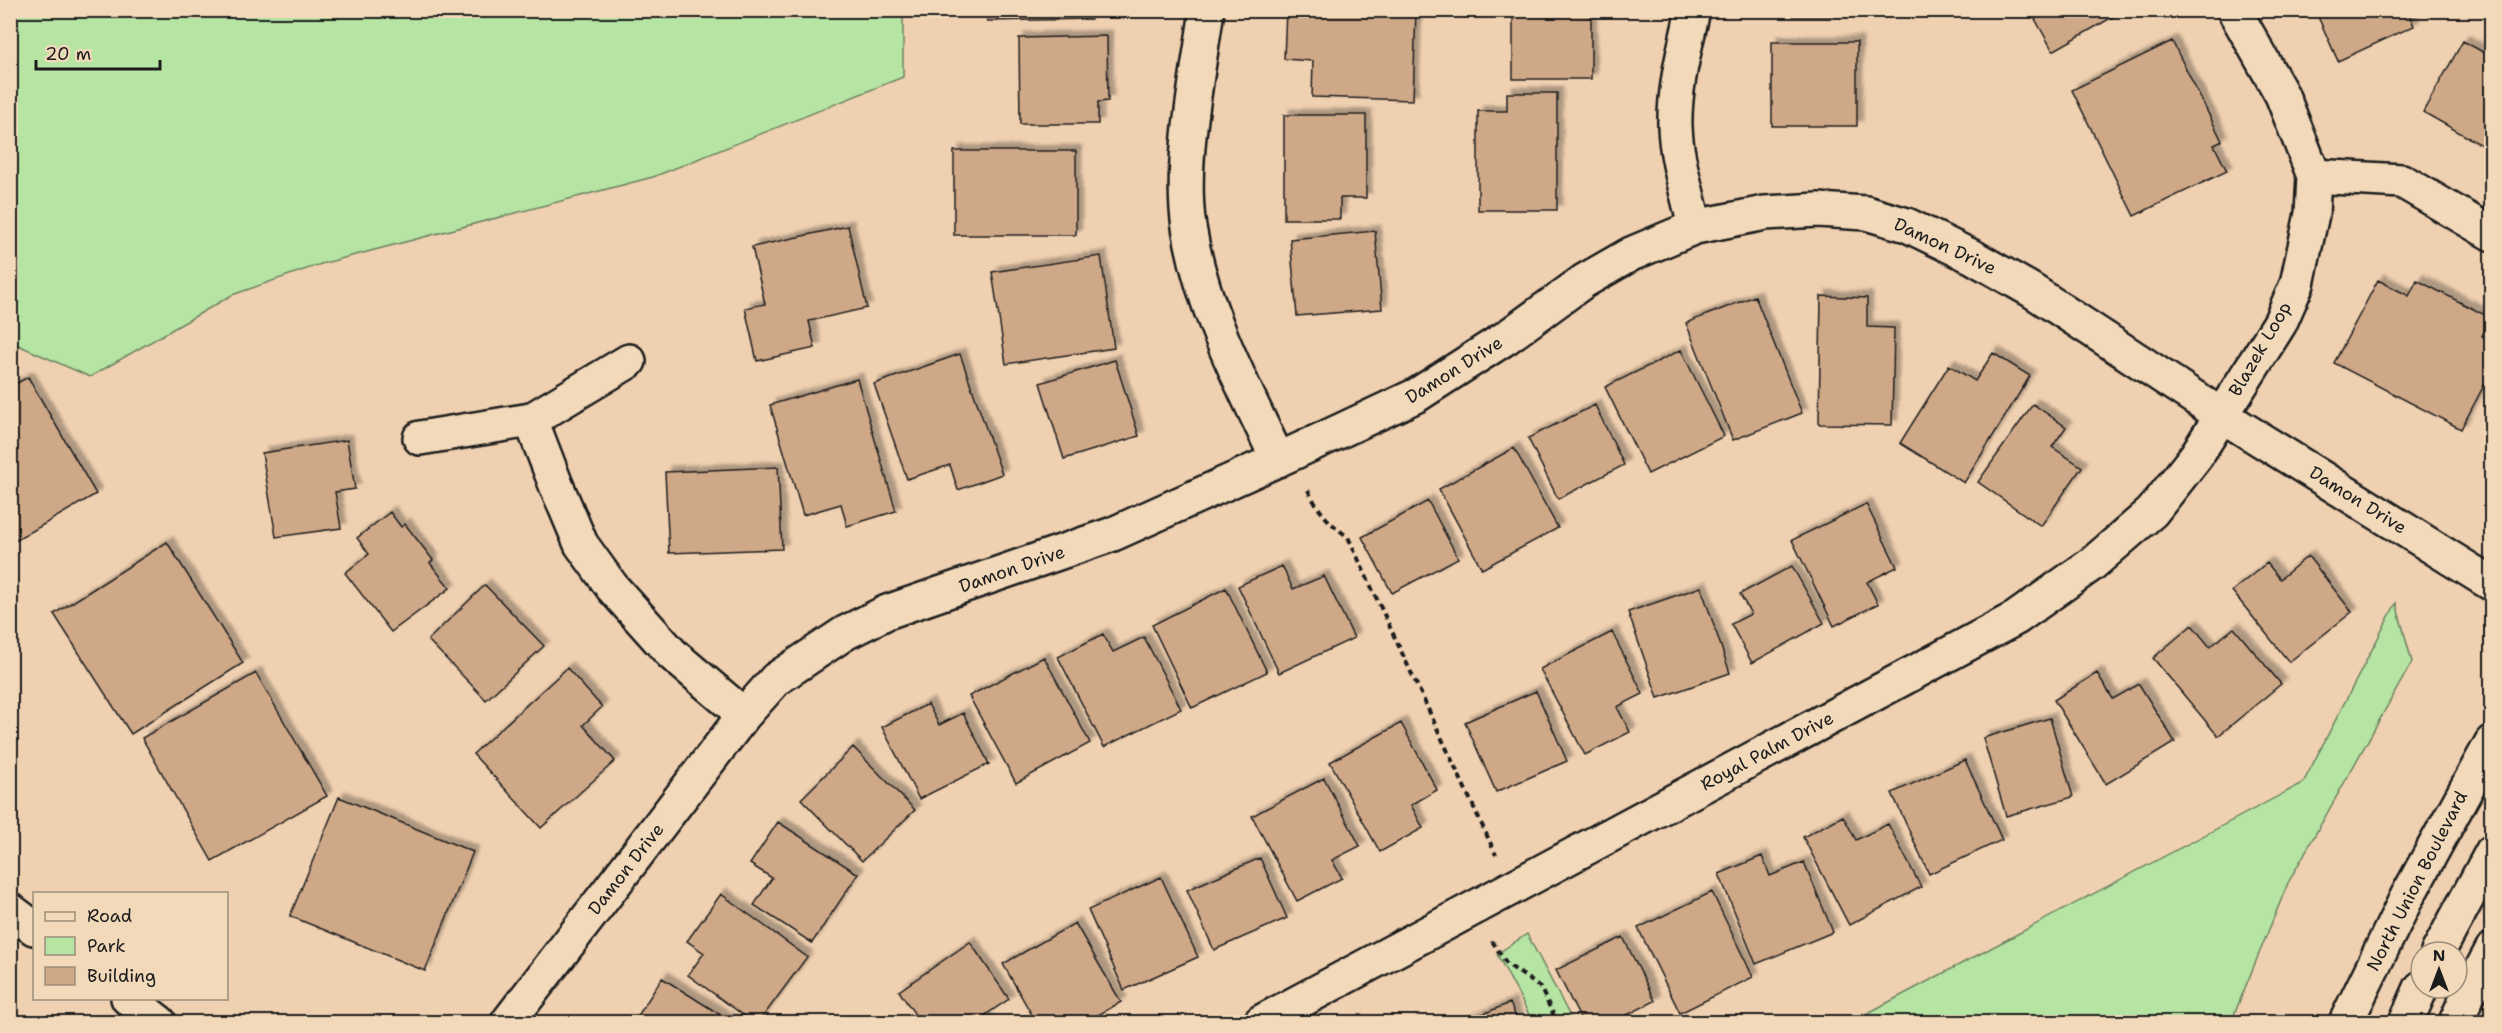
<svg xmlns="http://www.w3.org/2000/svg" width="2502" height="1033" font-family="'Shantell Sans',sans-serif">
<defs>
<filter id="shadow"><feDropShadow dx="5.5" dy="-5.5" stdDeviation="1.5" flood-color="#0004"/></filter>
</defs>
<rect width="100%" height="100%" fill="#efd0b0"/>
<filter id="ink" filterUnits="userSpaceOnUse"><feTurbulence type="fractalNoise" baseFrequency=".0167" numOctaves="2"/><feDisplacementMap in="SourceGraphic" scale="12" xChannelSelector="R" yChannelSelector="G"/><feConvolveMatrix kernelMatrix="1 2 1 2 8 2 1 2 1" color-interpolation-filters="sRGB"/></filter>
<g filter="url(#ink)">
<path fill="#b6e4a3" stroke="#698060" stroke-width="1.5" d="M11,10L903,11V77L653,177L321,264L232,295L90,377L11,342Z
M2396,603L2412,662L2288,883L2231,1022H1851L2303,783Z
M1527,934L1573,1022H1533L1497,954Z"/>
<path fill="#cfa888" stroke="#1c1c1c" stroke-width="1.5" filter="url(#shadow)" d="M987,10H1091V19L987,21Z
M1286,10H1416L1413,100L1312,97L1313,61L1284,59Z
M1513,10H1591V79H1513Z
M1793,10H1878V16H1793Z
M2030,10H2125L2053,51Z
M2315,10H2407L2414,26L2338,61Z
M1107,36L1108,101L1098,102V124H1020L1019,38Z
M2172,41L2222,141L2214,145L2227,171L2134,216L2072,90Z
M2463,41L2492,57V151L2423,112Z
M1772,42H1857V126H1772Z
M1507,93H1557V210H1478V111H1507Z
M1284,115H1366V198H1340V219H1284Z
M954,151H1076V235H954Z
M848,226L867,308L809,321L815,348L757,361L745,308L765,304L752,247Z
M1375,231L1382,309L1297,316L1290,239Z
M1101,256L1114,348L1006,364L992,272Z
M2378,280L2409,296L2417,280L2491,318L2482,336L2492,341V370L2461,429L2334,363Z
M1755,296L1802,413L1733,440L1686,323Z
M1821,296L1867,298V327L1894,328L1892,425L1819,424Z
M1681,350L1724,436L1648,474L1605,387Z
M1993,353L2030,376L1964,483L1900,443L1949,365L1975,381Z
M960,354L1002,474L958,490L950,465L907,479L874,384Z
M1115,360L1139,436L1064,459L1040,383Z
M28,377L96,494L10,544V387Z
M857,379L896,511L847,526L841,504L803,515L770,405Z
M2033,404L2066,427L2052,447L2082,467L2041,526L1978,482Z
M1595,405L1624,465L1558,499L1528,438Z
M347,440L355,489L335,492L341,528L276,537L262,453Z
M1514,448L1558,528L1482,569L1439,489Z
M778,467L782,549L669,553L665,472Z
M1428,501L1458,558L1392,593L1362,537Z
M1866,504L1897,567L1867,582L1878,604L1834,626L1792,540Z
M390,512L401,527L405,524L433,560L430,563L450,588L391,632L345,573L369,554L357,538Z
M167,542L243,663L131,734L54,614Z
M2308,556L2352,612L2289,662L2232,591L2267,563L2280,579Z
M1282,566L1293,589L1324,576L1354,638L1279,673L1238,586Z
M1792,566L1824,623L1752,663L1731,624L1751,614L1740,594Z
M485,585L544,646L486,700L428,640Z
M1701,587L1730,673L1658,698L1628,612Z
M1226,588L1267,672L1192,708L1152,625Z
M2192,625L2210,647L2234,628L2281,684L2218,736L2153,658Z
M1612,632L1643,694L1617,707L1630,732L1585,755L1540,669Z
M1103,634L1113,652L1144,637L1181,709L1104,747L1058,657Z
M1044,657L1090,743L1016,783L969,696Z
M567,668L602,707L583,725L615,761L541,828L473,754Z
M256,673L327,796L212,861L142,738Z
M2097,673L2113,699L2139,684L2175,742L2106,784L2054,700Z
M1536,691L1567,761L1496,792L1465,722Z
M928,704L939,725L963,713L989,764L919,799L882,727Z
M2050,718L2073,797L2006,816L1983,738Z
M1401,723L1437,790L1411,805L1423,828L1380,852L1330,762Z
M853,747L915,810L862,861L801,799Z
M1965,760L2002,840L1929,874L1892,793Z
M1324,778L1360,846L1332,860L1342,878L1297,901L1252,816Z
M339,797L473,852L425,971L290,916Z
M1843,816L1856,840L1888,824L1921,887L1849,925L1803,837Z
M778,822L858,874L812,943L754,905L772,878L750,864Z
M1762,856L1770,876L1804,862L1833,932L1756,964L1719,874Z
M1260,858L1287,918L1214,950L1187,890Z
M1161,877L1198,957L1124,990L1088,910Z
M1712,892L1753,977L1680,1013L1638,928Z
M721,894L807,957L759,1022H753L688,975L704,953L687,941Z
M1075,923L1121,1002L1086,1022H1036L1003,964Z
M1623,937L1655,1001L1613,1022H1582L1556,970Z
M970,942L1009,999L984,1016L988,1022H920L899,991Z
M662,978L732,1022H634Z
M1510,1003L1518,1022H1463Z"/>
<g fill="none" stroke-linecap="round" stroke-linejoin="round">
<g stroke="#1c1c1c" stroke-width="38">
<path id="minor" d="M1207,10C1198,75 1179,164 1189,227C1202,310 1243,385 1278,460
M1693,10C1685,48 1674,87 1675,126C1676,160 1688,194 1695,227
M2314,176L2402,181L2492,234
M531,420L556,485L581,544L612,587L672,654L744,715
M420,438L531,420L629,361
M10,910L34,928
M128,998L159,1022
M508,1022L744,715L776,679L845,633L887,612L1113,534L1295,452L1417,395L1507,337L1584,281L1631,254L1695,227L1765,213L1818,210L1866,213L1907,225L1973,257L2031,290L2221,415L2492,584
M1261,1022L2016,618L2092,564L2152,512L2196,456L2280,323L2297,284L2312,214L2314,176L2282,95L2234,10"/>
</g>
<g stroke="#1c1c1c" stroke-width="38">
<path id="primary" d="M2438,952L2492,852
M2346,1022L2407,897L2492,742
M2406,1022L2421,988
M2456,1022L2468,995L2492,950"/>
</g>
<path stroke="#1c1c1c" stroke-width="4" stroke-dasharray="6 4.5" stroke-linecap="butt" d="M1308,490C1318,511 1329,523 1348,537L1496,855
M1492,941L1507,964L1540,987L1557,1022"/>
<use href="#minor" stroke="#f2d9ba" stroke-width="33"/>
<use href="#primary" stroke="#f2d9ba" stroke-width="33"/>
</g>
</g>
<g text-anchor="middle" stroke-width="6" stroke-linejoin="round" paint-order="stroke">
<g font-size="18" fill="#1c1c1c" stroke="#f2d9ba">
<text transform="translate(1945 246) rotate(25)" y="6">Damon Drive</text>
<text transform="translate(2260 349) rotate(-60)" y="6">Blazek Loop</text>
<text transform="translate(1454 370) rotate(-32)" y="6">Damon Drive</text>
<text transform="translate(2358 500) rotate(32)" y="6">Damon Drive</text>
<text transform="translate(1012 569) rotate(-19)" y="6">Damon Drive</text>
<text transform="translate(1767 751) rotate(-28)" y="6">Royal Palm Drive</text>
<text transform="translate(626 869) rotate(-52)" y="6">Damon Drive</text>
<text transform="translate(2417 881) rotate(-63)" y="6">North Union Boulevard</text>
</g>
</g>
<rect width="2502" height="1033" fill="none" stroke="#f2d9ba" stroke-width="36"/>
<rect x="18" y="18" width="2466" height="997" fill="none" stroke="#1c1c1c" stroke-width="2" filter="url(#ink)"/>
<rect x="33" y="892" width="195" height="108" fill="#f2d9ba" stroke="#9c8d7b" stroke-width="1.5"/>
<rect x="45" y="912" width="30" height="9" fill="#f2d9ba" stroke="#9c8d7b" stroke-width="1.5"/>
<text x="87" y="922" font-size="18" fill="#1c1c1c">Road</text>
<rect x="45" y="937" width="30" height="18" fill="#b6e4a3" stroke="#9c8d7b" stroke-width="1.5"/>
<text x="87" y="952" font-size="18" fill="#1c1c1c">Park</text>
<rect x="45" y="967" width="30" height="18" fill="#cfa888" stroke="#9c8d7b" stroke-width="1.5"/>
<text x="87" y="982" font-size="18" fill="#1c1c1c">Building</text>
<g transform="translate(2439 970)"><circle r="28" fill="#f2d9ba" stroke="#9c8d7b" stroke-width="1.5"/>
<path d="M0-4.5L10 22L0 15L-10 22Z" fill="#1c1c1c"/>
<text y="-9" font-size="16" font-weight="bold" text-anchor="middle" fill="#1c1c1c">N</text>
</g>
<path d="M36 60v9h124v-9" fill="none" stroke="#1c1c1c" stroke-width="3"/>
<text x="45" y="60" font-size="18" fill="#1c1c1c" stroke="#f2d9ba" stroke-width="4.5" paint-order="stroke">20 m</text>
</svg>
